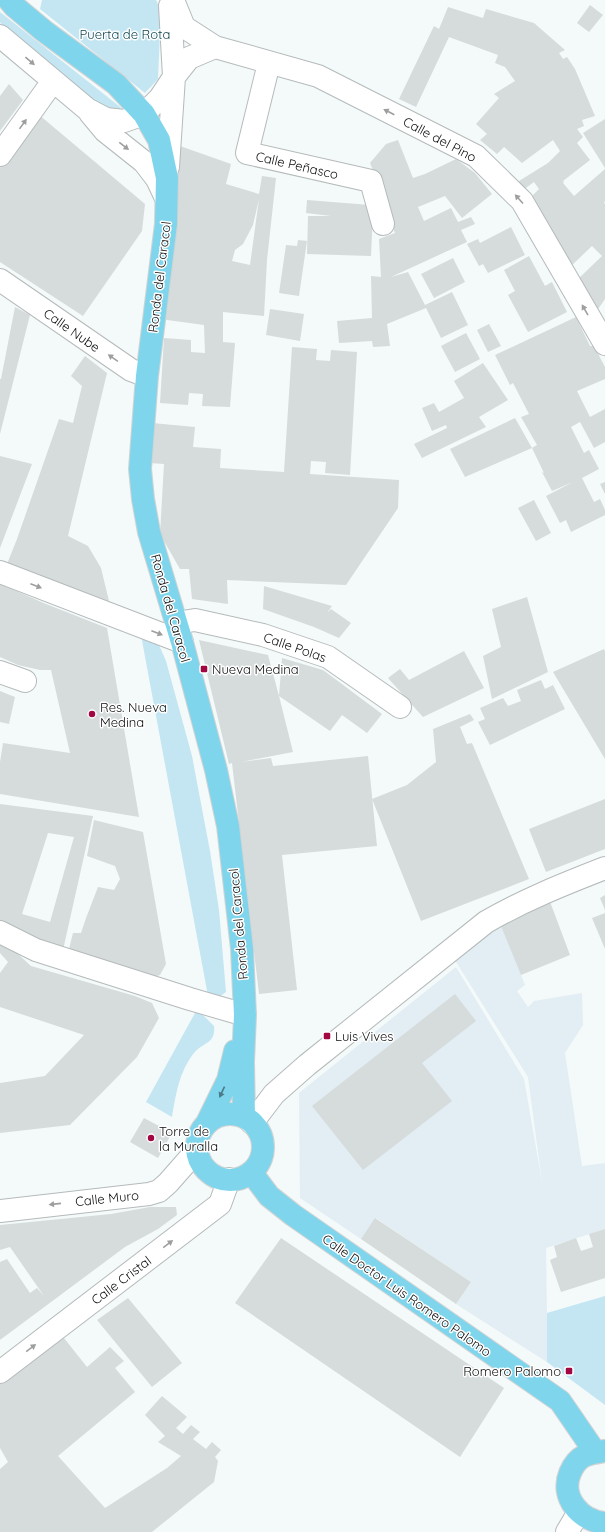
<svg xmlns="http://www.w3.org/2000/svg" width="605" height="1532" font-family="Quicksand,sans-serif">
<rect width="100%" height="100%" fill="#f4f9fa"/>
<path fill="#e2eef3" d="M501,923L525,985L517,991L528,1007L534,1001L582,993L583,1025L565,1053L582,1166L605,1163V1229L546,1248L547,1313V1362L456,1304L471,1282L376,1218L361,1239L300,1198L299,1093L456,967L524,1079L542,1182L528,1077L453,957Z"/>
<path fill="#c3e6f2" d="M42,0H156L161,10L158,79L145,93L40,9Z
M0,12L119,106L124,111L103,110L2,26L0,22Z
M141,635L159,645L166,661L192,756L210,851L219,910L226,992L219,997L208,996Z
M198,1009H201L203,1015L214,1026C216,1044 203,1042 194,1053C179,1072 176,1094 172,1117L146,1102L195,1013Z
M605,1296V1405L547,1362V1313Z"/>
<path fill="#d6dbdc" fill-rule="evenodd" d="M590,5L603,15L589,32L577,23Z
M448,7L483,18L486,9L534,23L565,50L559,53L563,59L567,57L575,69L595,116L582,120L584,126L577,129L583,137L577,143L590,160L563,181L564,182L563,183L574,196L605,169V201L604,203L605,204V299L596,312L576,281L602,256L592,246L569,268L527,201L539,189L534,182L523,190L519,181L548,163L560,151L553,140L522,163L504,147L497,154L480,140L487,134L476,124L499,98L494,94L515,81L505,67L495,63L498,55L449,37L416,107L399,99L434,26L439,29Z
M9,84L23,100L0,131V96Z
M38,114L145,204L142,231L83,316L0,262V168Z
M605,119V168L583,133Z
M398,140L413,178L425,174L456,159L475,173L492,194L462,218L445,196L413,209L418,207L424,221L451,208L458,222L471,217L475,224L461,230L467,242L391,277L408,272L425,305L452,292L468,325L441,338L426,308L387,324L390,346L373,347L372,341L339,343L337,321L372,318L371,276L381,277L379,239L395,233L389,218L381,189L370,163L386,144Z
M180,146L231,164L226,184L259,194L262,176L276,178L267,260L264,316L223,312V342L235,343L230,407L202,406L203,394L189,393L188,405L160,403L164,338L191,340V352L205,353L204,325L160,319ZM259,199L250,265L232,261L235,250L243,244L253,225Z
M307,200L370,205L373,212L371,256L307,254L308,216H331L306,213Z
M511,227L525,255L488,273L483,264L479,266L467,244L478,239L480,243Z
M298,240L307,241L299,296L279,293L286,245L297,246Z
M529,256L545,286L552,282L567,312L528,332L508,295L515,291L504,270Z
M453,258L465,282L434,298L421,274Z
M15,307L30,315L0,434V379H1Z
M270,309L304,314L300,341L266,335Z
M576,317L590,346H594L605,367V379L577,391L590,417L605,409V442L594,448L580,422L571,427L584,453L589,450L599,469L582,478L594,502L600,499L605,510V515L571,532L566,520L560,523L546,496L573,482L552,491L542,472L544,473L532,448L537,445L521,417L529,414L513,383L510,385L495,355Z
M489,324L501,346L488,352L477,330Z
M466,333L480,359L455,372L441,346Z
M292,347L317,349L316,360L330,361L331,350L357,352L350,475L325,473L326,462L311,461L310,474L399,480L398,508L346,585L227,580L228,604L192,599L189,569H180L160,534L164,464L149,463L152,423L195,427L193,447L221,449L220,468L284,472Z
M85,356L107,373L68,536L88,546L101,568L109,601L7,564L17,539L59,419L73,423L82,386L71,376Z
M483,363L508,400L479,417L486,427L422,458L414,444L447,428L446,425L432,431L422,408L434,403L439,412L464,398L454,381Z
M515,418L532,448L465,477L450,449Z
M0,456L32,464L0,548Z
M605,482V494L600,484Z
M534,500L551,533L536,541L518,508Z
M0,584L46,604L107,628L139,817L0,794V762L3,743L70,753L51,670H40L18,665L0,657Z
M264,586L332,606L327,613L331,609L351,623L339,638L314,627L263,609Z
M527,597L548,672L492,699L483,656L501,647L492,609Z
M199,640L268,655L279,696L282,658L323,670L382,714L367,733L342,715L330,731L279,696L293,752L241,762L271,758L273,766L368,756L377,846L282,855L297,990L259,994L232,763L229,764Z
M604,649L605,652V759L553,672Z
M464,651L484,688L423,717L388,678L400,669L409,680Z
M541,680L545,689L553,685L565,709L490,745L478,722L485,719L480,708L503,698L508,706L521,701L517,690Z
M0,691L15,697L9,724L0,722Z
M470,714L474,720L460,727L467,744L472,743L529,879L421,921L372,799L407,785L436,762L433,729Z
M605,799V849L546,872L529,829Z
M0,804L93,816L63,950L0,926ZM48,833L74,837L50,922L22,914Z
M94,820L143,832L166,964L160,975L148,979L68,953L73,933H81L86,918L98,887L114,890L120,879L115,866L87,856Z
M605,895V910L600,898Z
M549,899L570,955L521,975L499,921Z
M605,913V949L592,918Z
M0,940L6,943L31,966L135,996L152,1003L159,1018L137,1057L70,1125L0,1133V1083L45,1076L84,1035L0,1007V973L8,962L0,953Z
M455,994L476,1021L422,1063L452,1101L363,1170L312,1106Z
M144,1118L172,1133L158,1158L130,1142Z
M150,1207H176L177,1215L158,1229L125,1247L0,1340V1262L7,1259L30,1293L37,1288L44,1296L10,1247L0,1250V1225L111,1214Z
M375,1218L471,1282L456,1304L361,1239Z
M605,1229V1278L561,1292L550,1260L557,1257L554,1246L576,1238L581,1251L593,1247L589,1234Z
M281,1238L504,1388L460,1457L235,1303Z
M128,1298L182,1363L152,1387L97,1320Z
M60,1333L87,1367L110,1347L124,1361L115,1368L135,1392L58,1456L105,1508L167,1468L181,1456L158,1442L165,1436L145,1415L162,1396L187,1417L176,1428L183,1434L191,1425L200,1432L193,1439L206,1449L212,1442L221,1450L215,1457L218,1461L214,1482L152,1532H0V1469L8,1462L0,1448V1379Z"/>
<g fill="none" stroke-linecap="round" stroke-linejoin="round">
<g stroke="#b5babb" stroke-width="24">
<path id="minor" d="M173,0L184,27L215,47L318,76L476,156L522,201L605,344
M0,36L87,109L106,119L124,121L144,114L160,98L174,77L189,58L215,47
M269,63L247,153L371,181L383,224
M90,113L105,131L144,162L157,179L166,198
M0,155L53,81
M168,167L174,77L170,6
M0,280L131,370L147,376
M0,572L182,642
M176,623L195,620L263,635L328,657L400,707
M0,672L25,681
M0,932L36,950L190,999L245,1015
M252,1123L274,1094L307,1065L486,922C524,900 564,884 605,868
M0,1211L149,1194L159,1191L168,1183L197,1150
M0,1372L220,1204L229,1179
M567,1532L579,1512"/>
</g>
<g stroke="#d3d3d3" stroke-width="24">
<path id="major" d="M9,0L14,6L44,31L116,84L144,114L159,140L167,178L166,224L147,376L140,469L143,499L149,532L182,642L216,770L228,826L242,949L245,1015L243,1062L244,1117
M197 1147a33 33 0 1 1 66 0a33 33 0 1 1-66 0Z
M207,1123L228,1080L235,1051
M251,1172L269,1196L293,1215L560,1401L595,1452
M605,1451C598,1452 591,1453 584,1456C578,1459 573,1466 570,1473C560,1497 580,1521 605,1523"/>
</g>
<use href="#minor" stroke="#fff" stroke-width="22"/>
<use href="#major" stroke="#7fd6ec" stroke-width="22"/>
</g>
<defs><path id="oneway-solid" d="M-6-.8H1V-3.2L6.5 0L1 3.2V.8H-6Z"/></defs>
<g fill="#9d9e9e">
<use href="#oneway-solid" transform="translate(30 61) rotate(40)"/>
<use href="#oneway-solid" transform="translate(389 112) rotate(-153)"/>
<use href="#oneway-solid" transform="translate(23 124) rotate(-54)"/>
<use href="#oneway-solid" transform="translate(124 146) rotate(38)"/>
<use href="#oneway-solid" transform="translate(519 199) rotate(-132)"/>
<use href="#oneway-solid" transform="translate(585 310) rotate(-120)"/>
<use href="#oneway-solid" transform="translate(113 358) rotate(-145)"/>
<use href="#oneway-solid" transform="translate(36 586) rotate(21)"/>
<use href="#oneway-solid" transform="translate(157 633) rotate(21)"/>
<use href="#oneway-solid" transform="translate(55 1204) rotate(174)"/>
<use href="#oneway-solid" transform="translate(168 1244) rotate(-37)"/>
<use href="#oneway-solid" transform="translate(31 1348) rotate(-37)"/>
</g>
<use fill="#4b7b88" href="#oneway-solid" transform="translate(222 1092) rotate(115)"/>
<g fill="#a30741" stroke="#fff" stroke-width="1.5">
<rect x="200" y="665" width="8" height="8" rx="2"/>
<circle cx="92" cy="714" r="4"/>
<rect x="323" y="1032" width="8" height="8" rx="2"/>
<circle cx="151" cy="1138" r="4"/>
<rect x="565" y="1367" width="8" height="8" rx="2"/>
</g>
<g text-anchor="middle" stroke-width="3" stroke-linejoin="round" paint-order="stroke">
<g font-size="13" fill="#093f4c" stroke="#fff">
<text x="125" y="39">Puerta de Rota</text>
</g>
<g font-size="13" fill="#0b0c0d" stroke="#fff">
<text transform="translate(440 139) rotate(28)" y="5">Calle del Pino</text>
<text transform="translate(297 165) rotate(13)" y="5">Calle Peñasco</text>
<text transform="translate(159 277) rotate(-83)" y="5">Ronda del Caracol</text>
<text transform="translate(72 330) rotate(35)" y="5">Calle Nube</text>
<text transform="translate(171 608) rotate(74)" y="5">Ronda del Caracol</text>
<text transform="translate(295 647) rotate(19)" y="5">Calle Polas</text>
<text transform="translate(238 924) rotate(-95)" y="5">Ronda del Caracol</text>
<text transform="translate(107 1198) rotate(-6)" y="5">Calle Muro</text>
<text transform="translate(121 1280) rotate(-37)" y="5">Calle Cristal</text>
<text transform="translate(407 1295) rotate(35)" y="5">Calle Doctor Luis Romero Palomo</text>
</g>
<g font-size="13" fill="#0b0c0d" stroke="#fff" text-anchor="start">
<text x="212" y="674">Nueva Medina</text>
<text x="100" y="712">Res. Nueva<tspan x="100" dy="15">Medina</tspan></text>
<text x="335" y="1041">Luis Vives</text>
<text x="159" y="1136">Torre de<tspan x="159" dy="15">la Muralla</tspan></text>
<text x="561" y="1376" text-anchor="end">Romero Palomo</text>
</g>
</g>
</svg>
